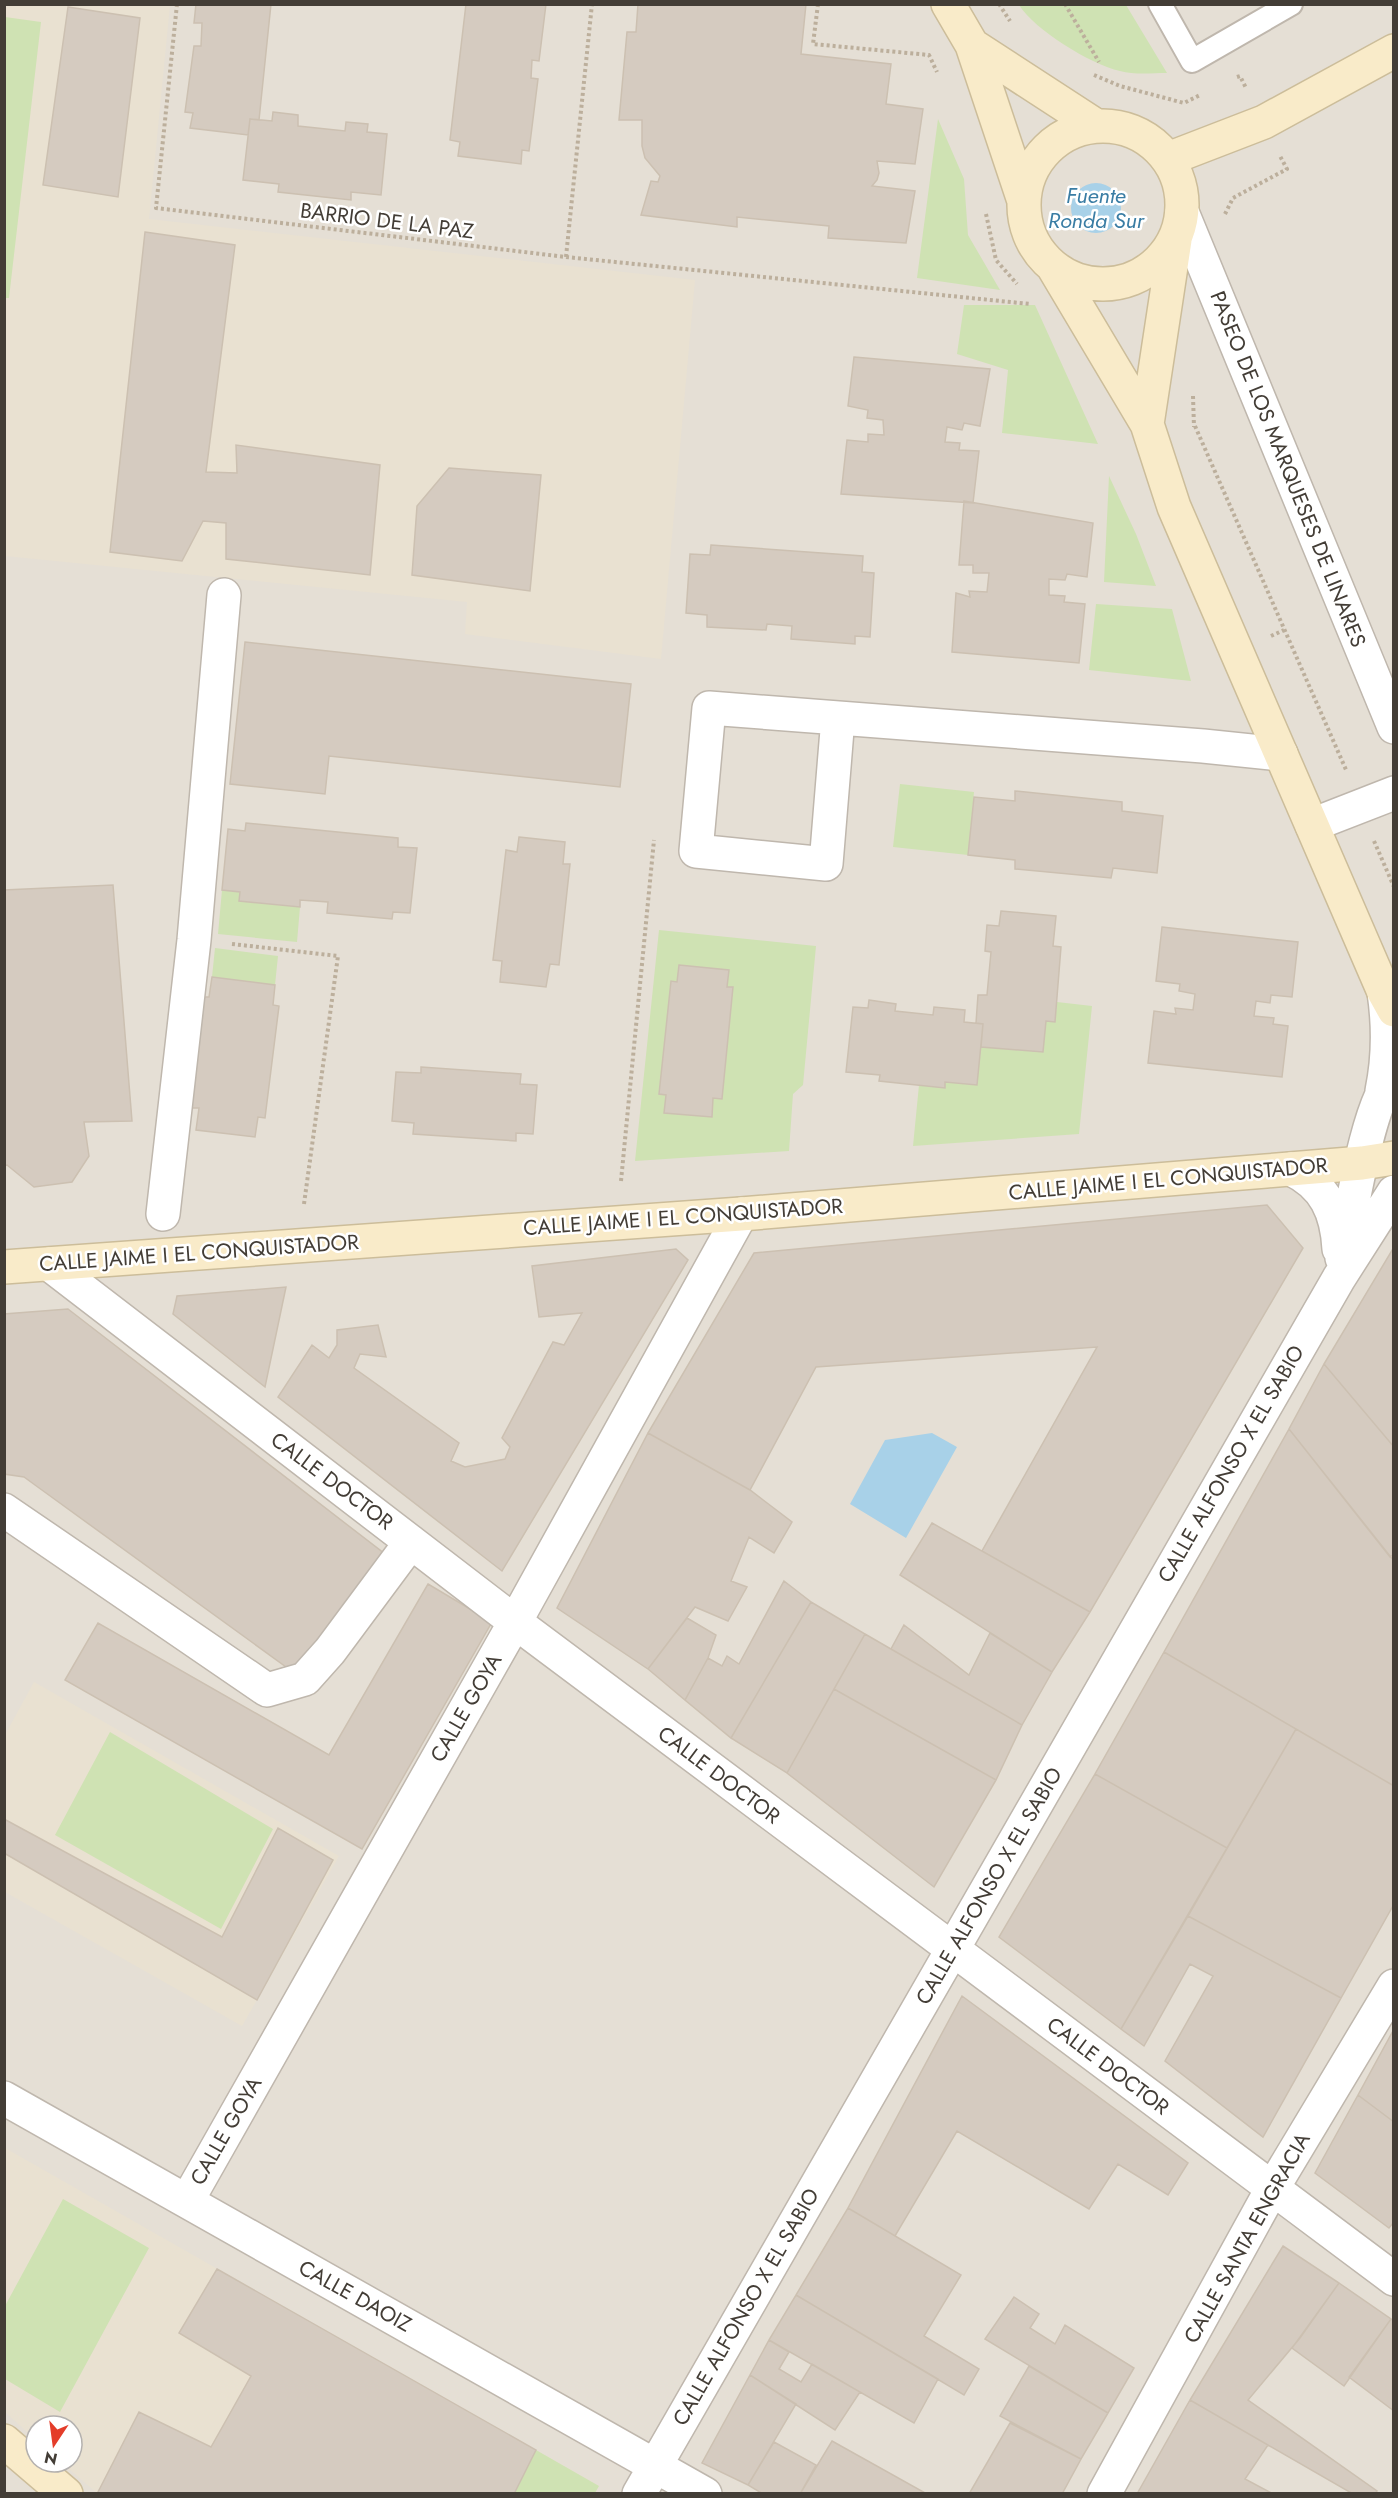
<svg xmlns="http://www.w3.org/2000/svg" width="1398" height="2498" font-family="Jost,sans-serif">
<rect width="100%" height="100%" fill="#f1ede6"/>
<path fill="#e5dfd5" fill-rule="evenodd" d="M5,5H1393V2493L5,2494ZM36,2426H72V2462H36Z"/>
<path fill="#e9e1d1" d="M4,5H170L149,219L695,280L661,659L465,634L467,602L5,556Z
M34,1682L339,1856L242,2026L5,1892V1735Z
M5,2148L599,2486L595,2494L97,2493L61,2462H72V2426H36V2440L5,2412Z"/>
<path fill="#cfe2b3" d="M1019,5H1126L1167,73C1152,73 1134,75 1120,71C1090,64 1035,30 1019,5Z
M5,17L41,22L9,298H4Z
M938,119L964,179L968,235L1000,290L917,278Z
M964,305H1035L1098,444L1002,433L1008,370L957,354Z
M1109,476L1136,534L1156,586L1104,582Z
M1096,604L1172,609L1191,681L1089,670Z
M900,784L974,792L968,855L893,847Z
M222,890L240,892L239,901L300,907L297,942L218,934Z
M659,930L816,946L803,1085L793,1094L789,1151L635,1161Z
M215,948L278,956L275,985L212,977Z
M1057,1002L1092,1006L1079,1134L913,1146L919,1085L944,1088L945,1082L981,1047L1043,1052L1046,1021L1055,1022Z
M110,1732L273,1829L221,1929L55,1835Z
M63,2199L149,2248L60,2412L5,2379V2306Z
M536,2450L599,2486L595,2493L514,2494Z"/>
<path fill="#a8d1e8" d="M1071 208a25 25 0 1 1 50 0a25 25 0 1 1-50 0Z
M932,1433L957,1447L906,1538L850,1504L885,1440Z"/>
<path fill="#d5cbc0" stroke="#ccc0b1" stroke-width="1.5" d="M196,4H271L259,120L250,119L248,135L190,128L193,113L185,112L194,46H201L202,23H194Z
M466,4H546L539,61L532,60L531,78L538,79L529,151L522,150L521,164L458,156L460,142L450,140Z
M638,4H806L801,54L891,64L886,104L923,109L915,164L877,161L879,173L877,180L872,186L915,191L906,243L828,238L829,226L737,217V227L641,215L651,181L658,182L660,176L645,158L642,146V120H619L627,32H636Z
M68,7L140,18L118,197L43,185Z
M273,112L298,115V126L345,131L346,122L368,124L367,132L387,134L381,195L351,192V200L278,192L279,184L243,180L250,119L272,121Z
M145,232L235,245L206,472L237,473L236,445L380,465L370,575L226,559V523L203,521L182,561L110,552Z
M854,357L990,369L980,426L964,423L962,430L947,427L945,442L960,443L959,450L979,451L973,503L841,494L847,440L868,442V434L884,435L883,420L867,418L868,410L848,406Z
M449,468L541,475L530,591L412,575L417,506Z
M964,501L1093,523L1087,577L1067,574L1065,580L1049,579V595L1065,596L1064,602L1085,604L1079,663L952,652L956,593L970,597L969,591L987,592L989,573H973V565H959Z
M711,545L863,556L862,572L874,573L870,637L855,636V644L791,639L792,626L767,624L766,630L707,627V615L686,613L690,554L710,555Z
M245,642L631,684L620,787L329,756L325,794L230,784Z
M1015,791L1122,802V811L1163,816L1157,873L1113,868L1111,878L1015,869V860L968,855L974,797L1015,801Z
M246,823L398,838V847L417,848L410,913L393,912L392,919L327,913L328,902L300,900V907L239,901L240,892L222,890L228,829L245,831Z
M519,837L565,842L563,864H570L559,965L550,964L546,987L500,982L502,961L493,960L506,850L517,852Z
M113,885L132,1121L84,1122L89,1156L72,1182L34,1187L7,1165L4,1166V890Z
M1001,911L1056,916L1053,946L1061,947L1055,1022L1046,1021L1043,1052L981,1047L983,1024L976,1023L978,995H987L991,952L985,951L987,925L999,926Z
M1162,927L1298,942L1292,997L1271,995L1270,1003L1256,1001L1254,1016L1274,1018L1273,1024L1288,1026L1282,1077L1148,1063L1154,1011L1176,1014L1175,1008L1193,1010L1195,994L1179,991L1180,984L1156,981Z
M679,965L729,970L727,987H733L722,1099L713,1098L712,1117L664,1113L666,1095L659,1094L671,981L677,982Z
M212,977L275,985L273,1005L279,1006L265,1118L258,1117L255,1137L196,1130L199,1108H191L204,997H209Z
M869,1000L896,1004L895,1011L933,1015L934,1007L965,1010L964,1022L983,1024L977,1085L945,1082V1088L879,1081L880,1075L846,1072L853,1007L868,1008Z
M421,1067L521,1074L520,1084L537,1085L533,1134L516,1133V1141L413,1134L414,1123L392,1121L396,1072L421,1073Z
M1267,1205L1303,1248L1090,1612L982,1551L1097,1347L816,1367L750,1490L648,1433L754,1253Z
M1394,1247V1447L1324,1364Z
M676,1249L688,1260L502,1571L278,1397L312,1345L329,1358L337,1345V1330L378,1325L386,1357L360,1354L354,1368L459,1443L451,1461L465,1467L505,1459L510,1447L502,1438L553,1342L564,1345L582,1313L539,1317L532,1266Z
M286,1287L265,1387L173,1314L177,1296Z
M68,1309L385,1554L293,1672L35,1485L24,1477L4,1474V1314Z
M1324,1364L1394,1447V1554L1390,1557L1289,1429Z
M1289,1429L1394,1561V1786L1164,1652Z
M648,1433L750,1490L792,1522L774,1553L749,1537L731,1581L747,1587L728,1621L695,1607L648,1669L557,1608Z
M932,1523L1090,1612L1052,1672L900,1575Z
M784,1581L811,1602L731,1738L685,1700L708,1658L722,1666L727,1656L739,1664Z
M428,1584L492,1622L362,1849L65,1680L98,1623L329,1755Z
M811,1602L865,1634L787,1773L731,1738Z
M687,1618L716,1635L708,1658L685,1700L648,1669Z
M904,1625L969,1675L990,1633L1052,1672L1022,1725L891,1649Z
M865,1634L1022,1725L996,1780L834,1689Z
M1164,1652L1296,1729L1227,1848L1095,1774Z
M834,1689L996,1780L934,1887L787,1773Z
M1296,1729L1394,1786V1904L1341,1998L1188,1916Z
M1095,1774L1227,1848L1121,2029L999,1937Z
M4,1819L222,1937L278,1828L333,1860L257,2000L4,1853Z
M1188,1916L1341,1998L1263,2137L1165,2061L1213,1976L1190,1964L1144,2046L1121,2029Z
M962,1996L1188,2163L1168,2195L1118,2164L1089,2209L957,2131L895,2236L848,2208Z
M1394,2029V2122L1358,2095Z
M1358,2095L1394,2122V2222L1389,2228L1315,2173Z
M848,2208L961,2275L924,2336L979,2369L964,2395L796,2295Z
M1283,2246L1339,2283L1300,2338L1248,2400L1377,2491L1375,2494H1353L1190,2400Z
M217,2269L536,2450L514,2494H97L139,2412L211,2447L251,2376L179,2333Z
M1339,2283L1391,2319L1344,2386L1292,2348Z
M796,2295L938,2379L914,2423L769,2340Z
M1014,2297L1039,2314L1030,2328L1055,2344L1065,2325L1134,2368L1108,2413L985,2339Z
M1391,2319L1394,2321V2411L1349,2377Z
M769,2340L789,2352L779,2369L801,2382L812,2364L860,2392L835,2430L750,2375Z
M1029,2366L1108,2413L1081,2459L1000,2416Z
M750,2375L796,2404L748,2485L702,2463Z
M1190,2400L1268,2445L1245,2479L1273,2494H1137Z
M1010,2423L1081,2459L1062,2494H969Z
M832,2441L927,2494H800Z
M774,2442L816,2465L800,2494H763L748,2485Z"/>
<g fill="none" stroke-linecap="round" stroke-linejoin="round">
<g stroke="#bfb7ad" stroke-width="26">
<path id="lane" d="M1160,4L1192,61L1291,4"/>
</g>
<g stroke="#bfb7ad" stroke-width="36">
<path id="street" d="M1182,212L1394,727
M838,718L826,864L696,851L709,708L1203,746L1281,754
M1312,825L1394,793
M1382,1091C1389,1057 1389,1026 1384,992
M1291,1169C1325,1185 1337,1212 1339,1249
M163,1214L194,940L224,595
M1342,1258C1350,1221 1368,1098 1394,1076
M49,1264L515,1622L1394,2279
M4,1510L267,1690L305,1679L330,1651L411,1542
M4,2098L705,2494
M187,2201L515,1622L741,1214
M639,2494L1339,1278L1394,1192
M1104,2494L1272,2189L1394,1986"/>
</g>
<g stroke="#ccbd9a" stroke-width="36">
<path id="secondary" d="M948,4L972,45L1023,198
M972,45L1095,125
M1024 205a79 79 0 1 1 158 0a79 79 0 1 1-158 0Z
M1168,159L1264,122L1394,51
M1054,268L1147,424L1174,507L1384,992L1394,1010
M1147,424L1175,240
M4,1267L741,1214L1266,1171L1362,1163L1394,1158
M4,2441L66,2494"/>
</g>
<path stroke="#bcaf9c" stroke-width="4" stroke-dasharray="3 3" stroke-linecap="butt" d="M177,4L156,208L566,257L592,4
M818,4L813,44L929,55L937,72
M999,4L1010,21
M1065,4L1099,62
M1094,75L1120,86L1184,103L1200,95
M1237,77L1240,76L1246,88
M986,214L996,260L1017,284
M1225,214L1233,198L1287,169L1280,156
M566,257L1030,304
M1193,396L1194,427
M1195,426L1347,772
M1271,636L1284,630
M1374,841L1394,887
M232,944L338,956L304,1204
M621,1181L654,840"/>
<use href="#lane" stroke="#fff" stroke-width="22"/>
<use href="#street" stroke="#fff" stroke-width="33"/>
<use href="#secondary" stroke="#f9ebc9" stroke-width="33"/>
</g>
<g text-anchor="middle" stroke-width="5" stroke-linejoin="round" paint-order="stroke">
<g font-size="21" fill="#433d36" stroke="#fff">
<text transform="translate(387 221) rotate(7)" y="7">BARRIO DE LA PAZ</text>
<text transform="translate(1288 469) rotate(68)" y="7">PASEO DE LOS MARQUESES DE LINARES</text>
<text transform="translate(1168 1179) rotate(-5)" y="7">CALLE JAIME I EL CONQUISTADOR</text>
<text transform="translate(683 1217) rotate(-4)" y="7">CALLE JAIME I EL CONQUISTADOR</text>
<text transform="translate(199 1253) rotate(-4)" y="7">CALLE JAIME I EL CONQUISTADOR</text>
<text transform="translate(1231 1464) rotate(-60)" y="7">CALLE ALFONSO X EL SABIO</text>
<text transform="translate(332 1481) rotate(37)" y="7">CALLE DOCTOR</text>
<text transform="translate(466 1708) rotate(-60)" y="7">CALLE GOYA</text>
<text transform="translate(719 1775) rotate(37)" y="7">CALLE DOCTOR</text>
<text transform="translate(989 1886) rotate(-60)" y="7">CALLE ALFONSO X EL SABIO</text>
<text transform="translate(1108 2066) rotate(37)" y="7">CALLE DOCTOR</text>
<text transform="translate(226 2131) rotate(-60)" y="7">CALLE GOYA</text>
<text transform="translate(1247 2238) rotate(-61)" y="7">CALLE SANTA ENGRACIA</text>
<text transform="translate(355 2296) rotate(29)" y="7">CALLE DAOIZ</text>
<text transform="translate(746 2307) rotate(-60)" y="7">CALLE ALFONSO X EL SABIO</text>
</g>
<g font-size="22" font-style="italic" fill="#3a7da4" stroke="#fff">
<text x="1096" y="203">Fuente<tspan x="1096" dy="25">Ronda Sur</tspan></text>
</g>
</g>
<rect width="1398" height="2498" fill="none" stroke="#433d36" stroke-width="12"/>
<g transform="translate(54 2444) rotate(193)"><circle r="28" fill="#ffffff" stroke="#b4b1af" stroke-width="1.5"/>
<path d="M0-4.5L10 22L0 15L-10 22Z" fill="#e43d2a"/>
<text y="-9" font-size="16" font-weight="bold" text-anchor="middle" fill="#433d36">N</text>
</g>
</svg>
